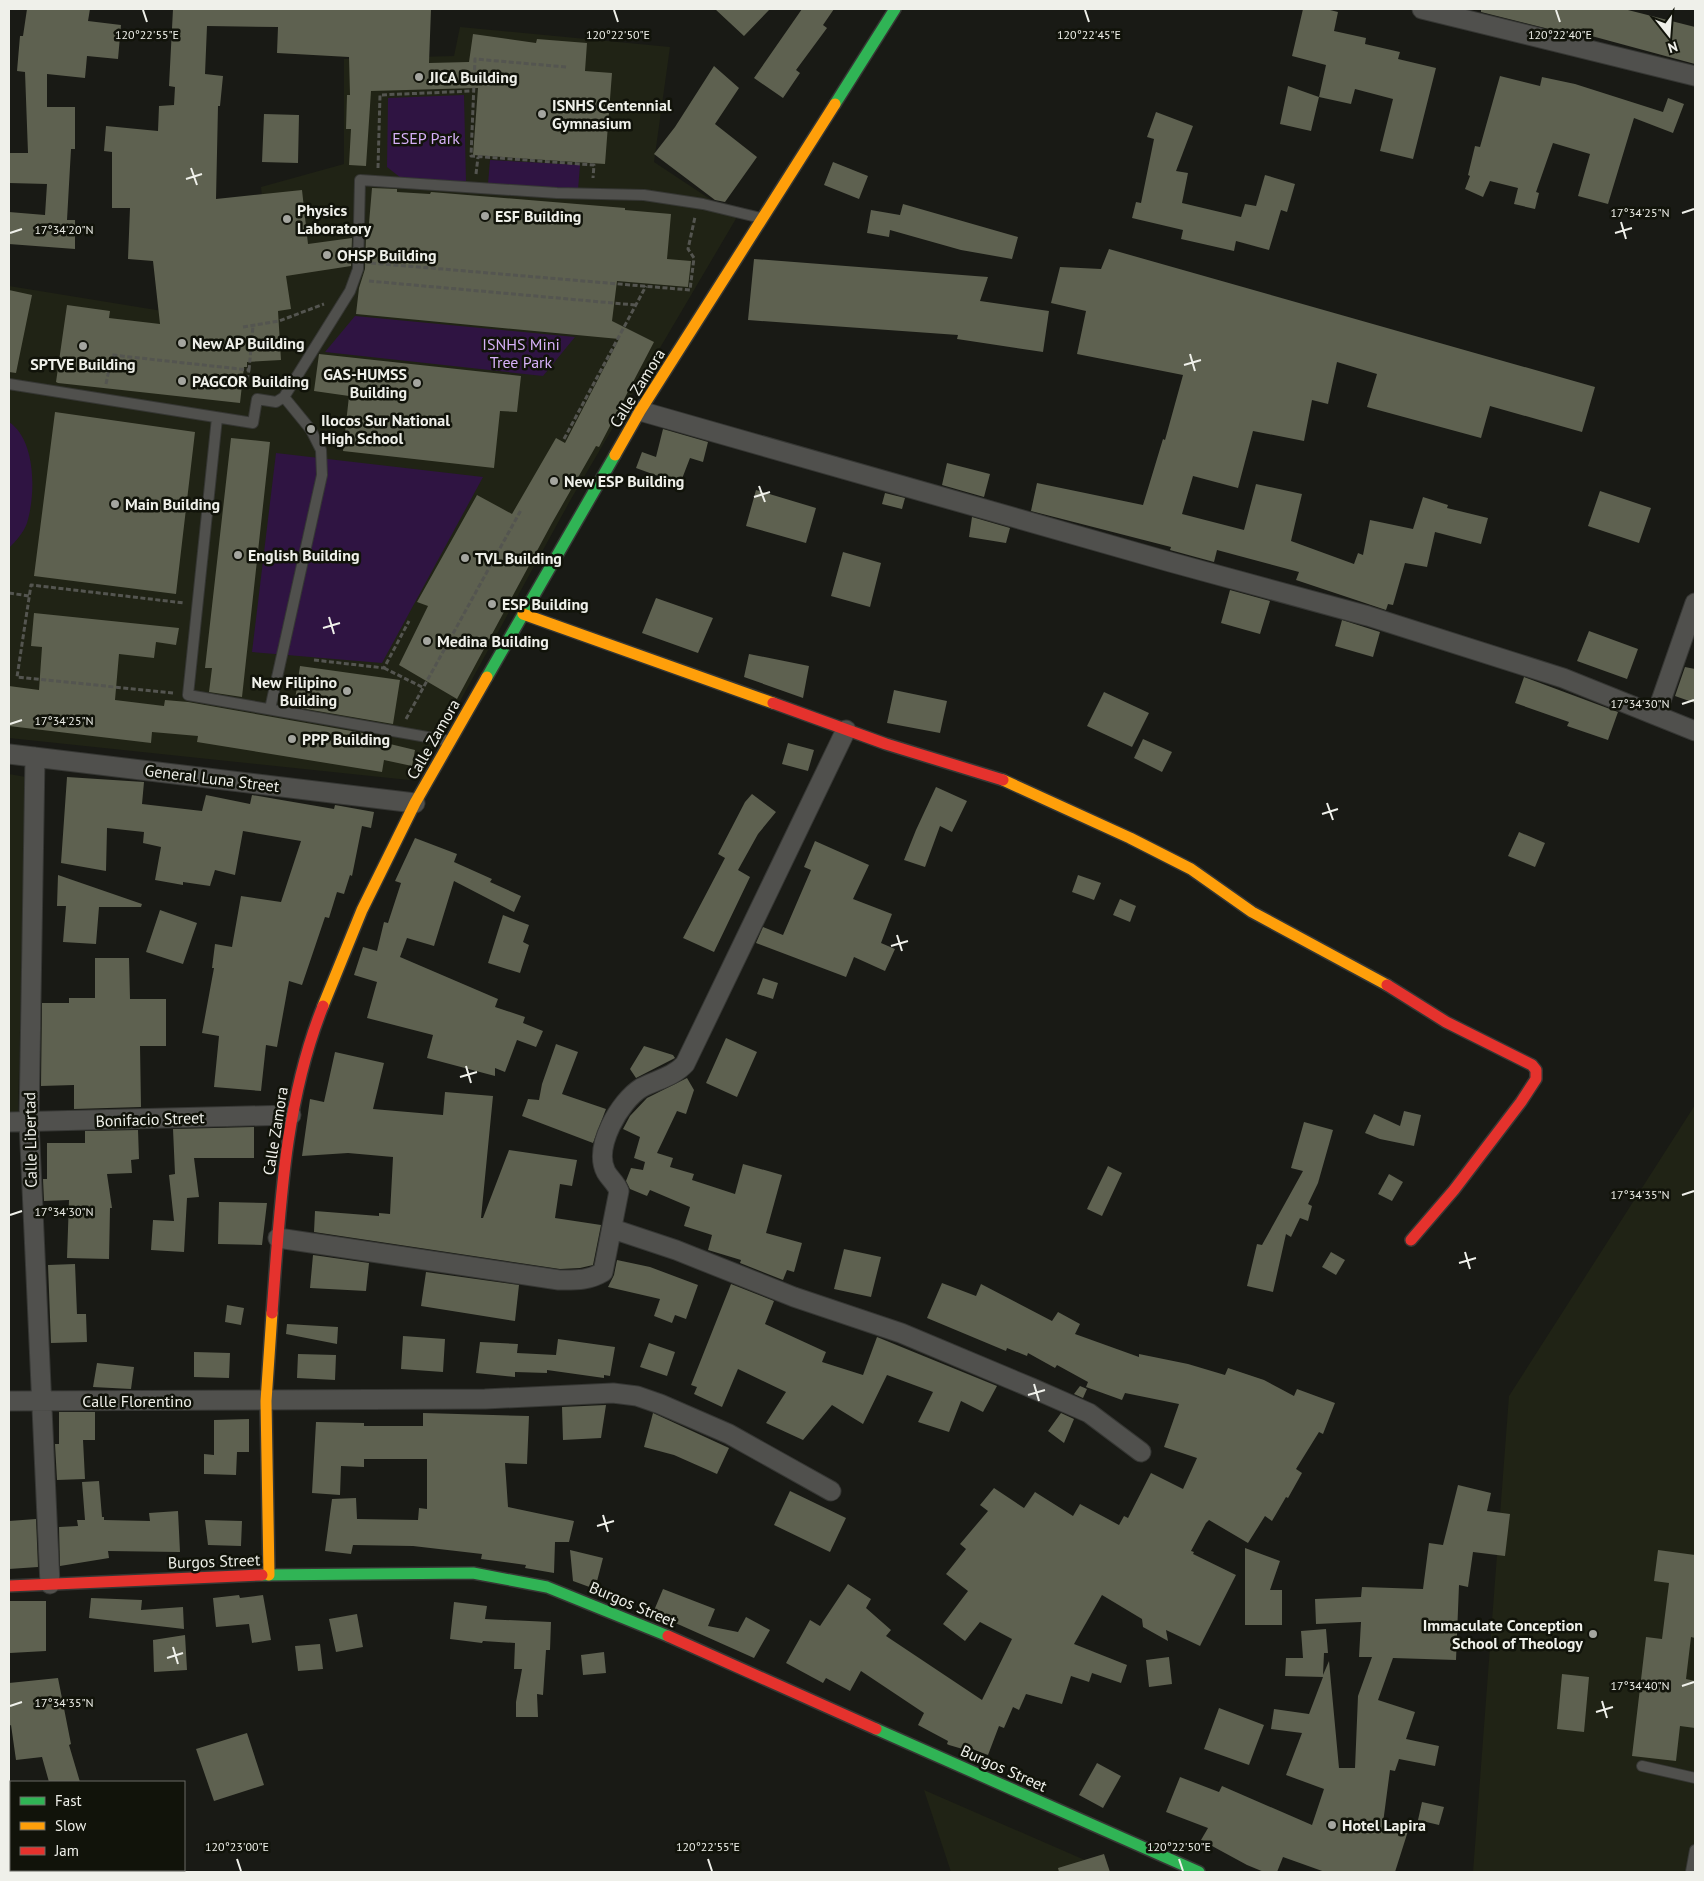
<svg xmlns="http://www.w3.org/2000/svg" width="1704" height="1881" font-family="'PT Sans',sans-serif">
<rect width="100%" height="100%" fill="#191a15"/>
<path fill="#202315" d="M460,27L670,47L654,162L737,217L571,499L424,767L409,780L9,738V286L230,322L271,286L261,187L344,164V59L454,56Z
M9,774L26,777L18,1114H9Z
M1695,1105V1872H1473L1509,1396Z
M924,1790L1110,1871L1111,1872H951Z"/>
<path fill="#2f1442" d="M464,95L466,182L401,178L387,167L388,98Z
M490,160L580,165L578,190L488,184Z
M355,316L575,337L543,376L325,352Z
M9,422C36,440 36,494 27,523C24,532 16,541 9,548Z
M276,453L483,477L382,663L252,652Z"/>
<path fill="#5e6150" d="M27,9H90L88,21L121,25L118,59L87,56L85,78L47,74V107H75V149H71L67,220H75V249L9,244V212L45,215L47,184L9,183V153H28L25,72L17,71L20,36H23Z
M173,9H431L429,63L469,62L473,34L536,43L537,39L587,43L585,71L612,73L605,164L473,155L478,88L371,91L366,166L349,165L351,129H346L347,95H350L349,57L277,53L278,27L207,26L205,74L223,76L220,106H218L216,199L302,190L308,244L352,238L351,266L286,276L291,309L278,311L281,360L247,362V367H244L240,403L58,383L56,382L67,305L110,311L109,318L160,324L153,261L128,259L130,208H112V152L104,151L106,126L158,131L159,106L174,105L175,87L169,86Z
M715,9H770L744,36Z
M802,9H834L823,25L827,28L796,70L800,73L783,98L754,78Z
M1303,9H1326L1338,12L1334,31L1366,38L1365,44L1400,52L1398,59L1436,68L1413,159L1380,151L1393,99L1355,89L1351,104L1319,97L1326,65L1292,56Z
M1481,9H1624L1695,27V64L1562,28L1561,32L1481,12Z
M714,66L739,88L715,124L757,157L725,202L715,200L654,154L675,127Z
M1500,76L1540,86L1542,77L1575,84L1663,112L1668,98L1684,104L1673,133L1634,118L1608,204L1578,196L1590,154L1553,143L1536,192L1539,193L1535,209L1514,204L1518,188L1490,181L1483,197L1465,189L1470,176L1468,175L1475,146L1480,147Z
M1288,86L1319,97L1311,131L1280,124Z
M1156,112L1193,126L1176,171L1188,173L1182,203L1241,217L1245,204L1256,206L1265,175L1295,184L1287,212L1281,210L1269,250L1236,241L1234,251L1181,239L1183,230L1132,218L1136,202L1141,203L1154,139L1147,137Z
M264,114L299,115L298,163L262,162Z
M833,162L868,176L859,199L824,185Z
M372,188L397,189V192L430,194L431,192L625,208V210L671,214L667,259L691,261L688,287L617,281L612,321L654,342L599,447L596,446L552,523L457,699L399,665L428,606L417,602L477,495L512,514L556,438L565,443L619,339L356,314L359,288L365,269L366,236L368,235Z
M903,204L1018,237L1012,259L961,250L890,230L889,237L867,233L871,210L900,215Z
M1109,249L1595,387L1582,432L1490,406L1481,438L1367,407L1377,374L1337,362L1328,404L1312,400L1304,441L1253,431L1238,488L1193,476L1182,514L1244,530L1256,484L1302,494L1291,541L1354,564L1358,553L1363,555L1370,520L1413,529L1423,497L1448,505L1447,508L1488,518L1481,544L1435,532L1427,567L1405,563L1393,605L1388,604L1386,610L1296,580L1299,572L1217,550L1214,562L1170,550L1171,547L1031,511L1037,483L1143,505L1163,439L1165,440L1183,375L1077,354L1086,311L1051,303L1060,267L1101,269Z
M754,259L988,277L980,301L1049,311L1043,352L957,339L958,335L748,320Z
M9,290L32,295L16,373L9,372Z
M319,354L521,376L517,412L500,411L494,468L343,451L349,396L314,391Z
M55,412L195,432L176,594L34,576Z
M663,429L708,442L703,462L690,458L680,484L636,468L642,452L656,457Z
M231,438L270,442L242,697L209,692L212,668H205Z
M947,463L990,474L984,497L942,485Z
M756,490L816,508L806,543L746,526Z
M1600,491L1651,508L1639,543L1588,526Z
M885,493L905,498L902,509L882,504Z
M972,517L1010,528L1006,543L969,537Z
M843,552L881,563L870,607L831,596Z
M1230,590L1270,601L1260,634L1221,623Z
M656,598L713,618L698,653L642,633Z
M34,613L179,628L176,645L156,642L154,658L119,654L115,700L164,706L165,700L188,702L391,738L390,744L415,750L412,766L384,760L382,772L197,742L198,736L152,732L151,743L9,726V686L39,690L42,647L31,646Z
M1342,620L1380,632L1373,657L1335,646Z
M1589,631L1638,649L1627,679L1577,661Z
M749,654L809,666L803,698L744,677Z
M300,666L400,680L393,724L294,707Z
M1685,667L1695,669V703L1675,696Z
M1524,677L1618,712L1608,740L1567,726L1569,722L1515,703Z
M894,690L947,701L940,733L887,723Z
M1104,692L1149,713L1132,747L1087,726Z
M1143,739L1172,752L1162,772L1134,758Z
M788,743L814,750L808,771L782,764Z
M67,777L144,782L142,804L202,811L206,795L250,804L252,795L334,809L335,805L374,812L371,828L362,826L352,876L350,875L344,894L337,892L329,918L325,917L302,985L289,981L277,1047L266,1045L261,1091L214,1087L219,1036L202,1033L214,968H212L215,944L232,947L241,896L281,902L301,841L243,831L235,875L215,870L210,886L183,882V885L155,880L161,847L143,843L144,832L107,828L106,871L61,863Z
M936,787L967,801L952,832L940,826L925,867L904,860L916,830Z
M752,794L776,812L758,834L738,870L750,877L714,952L683,938L725,858L718,854L745,802Z
M1519,832L1545,843L1535,867L1508,856Z
M415,838L457,854L454,862L492,879L490,882L521,896L514,912L454,881L434,946L407,938L400,957L498,999L495,1007L525,1017L523,1023L543,1031L536,1047L517,1040L505,1072L495,1068V1076L427,1058L433,1035L367,1018L377,982L354,975L363,947L377,951L384,922L388,923L401,883L395,881Z
M815,841L869,865L853,899L892,914L881,943L895,949L885,971L854,957L846,977L756,943L763,927L783,935L811,870L804,867Z
M58,875L142,904L141,907H99L96,944L63,942L66,906H57Z
M1078,875L1101,883L1094,900L1072,892Z
M1120,899L1136,906L1130,922L1113,915Z
M160,910L197,923L183,964L146,952Z
M503,915L529,925L523,942L529,945L520,973L488,963Z
M95,958H129L130,999H166V1046H140L141,1107L74,1109V1085L41,1086L42,1003H69V998H95Z
M763,978L778,983L773,999L757,994Z
M726,1038L757,1052L737,1097L706,1083Z
M556,1044L578,1052L562,1094L606,1109L593,1143L522,1116L528,1099L539,1100L542,1084Z
M644,1046L673,1055L675,1058L636,1078L630,1069Z
M335,1052L384,1063L373,1109L443,1115L445,1092L493,1096L481,1218H483L509,1150L577,1160L572,1186L560,1184L555,1218L601,1225L593,1265L580,1268L560,1269L314,1232L315,1211L379,1216V1213L390,1214L393,1157L348,1153L302,1156L310,1099L324,1102Z
M687,1078L694,1090L686,1114L677,1111L657,1153L673,1158L670,1167L694,1174L692,1180L735,1194L743,1164L782,1175L766,1233L802,1243L794,1272L787,1270L783,1280L740,1263L741,1260L708,1250L712,1235L684,1226L690,1207L650,1190L647,1196L630,1189L626,1181L631,1168L643,1170L645,1162L634,1158L640,1137L623,1129L630,1116L647,1098Z
M1404,1111L1421,1115L1414,1146L1380,1139L1365,1133L1374,1114L1400,1126Z
M1304,1122L1333,1130L1318,1183L1308,1204L1312,1206L1308,1221L1300,1218L1291,1237L1286,1234L1273,1292L1247,1286L1257,1244L1262,1245L1303,1171L1291,1168Z
M254,1127V1158H194L199,1197L187,1198L184,1252L151,1250L153,1220L174,1221L169,1175L175,1174L173,1129Z
M138,1130L139,1159L131,1160L132,1173L107,1174L112,1208H110L109,1259L67,1258L69,1200L44,1201L43,1179H47V1143H85V1131Z
M1108,1166L1122,1173L1102,1216L1087,1209Z
M1389,1174L1403,1182L1392,1201L1378,1194Z
M219,1202L267,1203L262,1245L218,1244Z
M844,1249L881,1257L871,1297L834,1289Z
M1331,1252L1345,1260L1336,1275L1322,1267Z
M313,1255L369,1263L366,1291L310,1288Z
M617,1260L650,1267L698,1285L686,1319L675,1315L672,1323L654,1316L660,1299L608,1287L614,1275Z
M75,1264L77,1314H86L87,1342L51,1343L48,1265Z
M426,1272L519,1285L515,1321L421,1306Z
M942,1283L976,1296L981,1284L1052,1321L1058,1312L1080,1324L1075,1334L1139,1357V1354L1188,1364L1225,1375L1228,1368L1264,1380L1294,1396L1297,1389L1335,1403L1323,1434L1319,1432L1296,1469L1302,1473L1288,1498L1286,1497L1272,1521L1265,1516L1248,1543L1209,1520L1206,1523L1191,1551L1194,1552L1193,1554L1236,1575L1200,1646L1166,1630L1168,1641L1143,1627L1142,1619L1102,1595L1074,1644L1127,1665L1121,1683L1092,1673L1089,1682L1071,1676L1062,1704L1026,1694L1019,1710L1013,1707L1004,1728L999,1726L988,1755L967,1747L966,1750L949,1745L947,1744L948,1741L918,1725L924,1713L861,1671L850,1691L826,1678L823,1683L786,1663L810,1620L820,1626L848,1584L871,1599L866,1608L891,1630L886,1636L982,1700L1012,1639L980,1622L965,1641L943,1624L968,1591L946,1574L966,1549L960,1544L988,1511L980,1505L994,1488L1024,1508L1035,1492L1073,1516L1080,1504L1119,1525L1124,1516L1128,1518L1151,1473L1183,1489L1197,1458L1164,1447L1179,1404L1125,1393L1122,1400L1086,1387L1088,1382L1057,1365L1055,1368L1028,1353L1027,1356L1007,1348L1006,1351L927,1318Z
M731,1284L774,1301L765,1324L826,1352L822,1362L863,1375L877,1337L997,1386L983,1412L961,1401L949,1432L918,1422L933,1392L887,1375L863,1424L832,1405L803,1440L766,1423L786,1392L738,1369L722,1407L694,1394L697,1387L691,1385Z
M227,1305L244,1308L241,1325L225,1322Z
M287,1324L338,1327L337,1344L286,1334Z
M403,1336L445,1339L443,1372L401,1369Z
M558,1339L615,1347L610,1376L604,1375V1378L547,1370V1373L515,1372V1377L476,1373L480,1342L518,1344L517,1353L556,1355Z
M649,1343L675,1352L667,1376L640,1367Z
M194,1352L230,1353L229,1378L194,1377Z
M298,1354L336,1355L335,1380L297,1378Z
M97,1363L134,1367L131,1389L93,1387Z
M1080,1386L1087,1389L1083,1398L1074,1394Z
M606,1405L601,1438L563,1440L562,1407Z
M59,1412H95V1440H83L85,1479L57,1480L55,1444H59Z
M423,1413L529,1416L527,1464L505,1463L508,1507L574,1521L569,1542H555L554,1573L525,1568L526,1565L481,1559L482,1554L413,1546L353,1545L351,1554L325,1551L332,1499L356,1498L357,1519L418,1520L419,1508L427,1509V1459H364V1467L341,1466L340,1495L312,1493L316,1422L364,1423V1426H423Z
M653,1413L729,1448L717,1474L674,1455L644,1447Z
M1061,1413L1074,1419L1064,1443L1048,1431Z
M249,1419V1452H237L236,1475L204,1474V1454L214,1455V1420Z
M99,1481L102,1517H104V1520L150,1521L149,1513L178,1511L180,1552L108,1551L109,1558L60,1566L59,1527L78,1526L77,1520H85L82,1482Z
M1458,1485L1491,1493L1487,1511L1510,1514L1505,1556L1473,1552L1468,1587L1459,1585L1456,1660L1393,1658L1378,1700L1415,1712L1406,1739L1439,1746L1435,1766L1399,1759L1395,1771L1390,1770L1383,1823L1408,1831L1395,1872H1325L1283,1857L1277,1872H1264L1247,1865L1201,1840L1208,1828L1166,1812L1180,1777L1219,1792L1222,1786L1312,1825L1324,1789L1286,1775L1302,1733L1271,1729L1274,1709L1309,1714L1323,1677L1285,1676L1286,1658H1303L1301,1631L1326,1629L1328,1653H1324L1323,1675L1329,1661L1339,1768H1355L1358,1696L1372,1657H1359L1361,1622L1316,1624L1315,1599L1361,1597L1362,1587L1423,1589L1429,1543L1443,1545Z
M790,1491L846,1518L830,1552L774,1525Z
M36,1519L38,1567L9,1569V1521Z
M205,1520L242,1521L241,1546L208,1545Z
M1245,1548L1280,1561L1270,1590H1282V1625H1245Z
M570,1550L603,1558L595,1589L573,1581Z
M1658,1550L1695,1555V1638L1691,1637L1686,1679L1695,1681V1728L1680,1726L1676,1761L1632,1756L1646,1637L1662,1639L1669,1583L1654,1581Z
M663,1589L715,1609L708,1626L738,1632L746,1617L770,1630L754,1658L653,1613Z
M239,1595L240,1598L263,1595L271,1640L252,1643L249,1624L216,1627L213,1598Z
M91,1598L142,1600L141,1610L183,1607L184,1629L89,1618Z
M9,1601H46V1651L10,1653Z
M454,1602L487,1606L485,1619L551,1622L550,1650H546L543,1695L537,1694L538,1717H516V1702L522,1669H514L515,1643L483,1641L482,1643L450,1639Z
M357,1614L363,1647L336,1652L329,1619Z
M185,1635L187,1670L154,1672L153,1640Z
M320,1644L323,1669L298,1671L295,1646Z
M604,1652L606,1673L583,1675L581,1655Z
M1169,1657L1172,1684L1149,1687L1146,1660Z
M1562,1674L1589,1677L1584,1732L1557,1729Z
M58,1678L71,1744L69,1745L80,1782H49L42,1757L16,1760L11,1725L9,1726V1683Z
M1219,1708L1264,1725L1249,1765L1204,1749Z
M247,1733L264,1785L214,1801L196,1749Z
M1097,1763L1121,1776L1103,1808L1079,1795Z
M1422,1802L1444,1807L1439,1825L1418,1820Z
M1104,1854L1110,1872H1059L1058,1868Z"/>
<g fill="none" stroke-linecap="round" stroke-linejoin="round">
<g stroke="#363734" stroke-width="12">
<path id="lane" d="M9,384L253,423L257,399L276,402L284,397L350,291L358,269L360,180L557,193L644,195L703,204L761,218
M217,418L188,695L450,741
M270,709L322,475L321,450L311,430L284,397
M1642,1766L1695,1778
M1691,1872L1695,1850"/>
</g>
<g stroke="#363734" stroke-width="21">
<path id="street" d="M1422,9L1695,76
M640,411L1170,562L1368,616L1563,678L1695,731
M1656,715L1695,603
M9,754L415,803
M35,757L29,1122L50,1584
M9,1122L291,1115
M613,1229L676,1250L794,1297L901,1333L1032,1388L1089,1413L1141,1452
M278,1238L559,1280C575,1280 588,1281 603,1272L619,1191C616,1183 610,1179 606,1172C593,1147 620,1101 641,1088C656,1080 673,1077 685,1064L846,730
M9,1401L485,1399L613,1393L637,1396L660,1404L729,1434L831,1491"/>
</g>
<g stroke="#363734" stroke-width="14">
<path id="fast" d="M835,104L895,9
M487,677L615,455
M262,1575L473,1573L547,1587L668,1636
M876,1729L1199,1872"/>
</g>
<g stroke="#363734" stroke-width="14">
<path id="slow" d="M615,455L640,411L835,104
M523,614L773,703
M1003,780L1130,838L1191,869L1252,912L1387,985
M323,1006L362,910L415,803L487,677
M269,1575L266,1401L272,1313"/>
</g>
<g stroke="#363734" stroke-width="14">
<path id="jam" d="M773,703L886,744L1003,780
M1387,985L1446,1022L1532,1065L1536,1070V1079L1521,1102L1454,1190L1411,1240
M272,1313C280,1210 284,1103 323,1006
M9,1586L262,1575
M668,1636L876,1729"/>
</g>
<path stroke="#545550" stroke-width="3" stroke-dasharray="5 2.5" stroke-linecap="butt" d="M566,67L475,59L471,156L594,165L593,178
M378,168L380,95L472,91
M476,174L478,157
M371,263L690,290L694,258L688,249L695,217
M369,281L635,305
M243,327L279,321L324,304
M249,370L253,326
M106,384L112,355L249,370L245,389
M564,439L646,286
M9,593L29,596
M314,660L384,668L409,621
M384,668L424,688
M173,693L17,677L31,585L184,603
M406,719L521,510"/>
<use href="#lane" stroke="#50504d" stroke-width="10"/>
<use href="#street" stroke="#50504d" stroke-width="19"/>
<use href="#fast" stroke="#30b455" stroke-width="11"/>
<use href="#slow" stroke="#ff9f0a" stroke-width="11"/>
<use href="#jam" stroke="#e5322d" stroke-width="11"/>
</g>
<path fill="none" stroke="#eff0ea" stroke-width="2" d="M143,10L147,22M614,10L618,22M1085,10L1089,22M1556,10L1560,22M191,168L197,185M186,179L202,174M1682,213L1694,209M1621,222L1626,239M10,233L22,229M1615,233L1632,228M1190,354L1195,371M1184,365L1201,360M759,486L765,502M754,497L770,492M329,617L334,634M323,628L340,623M1682,704L1694,700M10,724L22,720M1327,803L1333,820M1322,814L1338,809M897,935L902,951M891,946L908,941M466,1066L471,1083M460,1077L477,1072M1682,1195L1694,1191M10,1215L22,1211M1465,1252L1470,1269M1459,1263L1476,1258M1034,1384L1039,1401M1028,1395L1045,1390M603,1515L608,1532M597,1526L614,1521M173,1647L178,1664M167,1658L183,1653M1682,1686L1694,1682M1602,1701L1607,1718M10,1706L22,1702M1596,1712L1613,1707M237,1859L241,1871M708,1859L712,1871M1179,1859L1183,1871"/>
<g fill="#a4a59f" stroke="#11130a" stroke-width="2">
<circle cx="419" cy="77" r="5"/>
<circle cx="542" cy="114" r="5"/>
<circle cx="485" cy="216" r="5"/>
<circle cx="287" cy="219" r="5"/>
<circle cx="327" cy="255" r="5"/>
<circle cx="182" cy="343" r="5"/>
<circle cx="83" cy="346" r="5"/>
<circle cx="182" cy="381" r="5"/>
<circle cx="417" cy="383" r="5"/>
<circle cx="311" cy="429" r="5"/>
<circle cx="554" cy="481" r="5"/>
<circle cx="115" cy="504" r="5"/>
<circle cx="238" cy="555" r="5"/>
<circle cx="465" cy="558" r="5"/>
<circle cx="492" cy="604" r="5"/>
<circle cx="427" cy="641" r="5"/>
<circle cx="347" cy="691" r="5"/>
<circle cx="292" cy="739" r="5"/>
<circle cx="1593" cy="1634" r="5"/>
<circle cx="1332" cy="1825" r="5"/>
</g>
<g text-anchor="middle" stroke-width="5" stroke-linejoin="round" paint-order="stroke">
<g font-size="16" font-weight="bold" fill="#eff0ea" stroke="#11130a" text-anchor="start">
<text x="429" y="83">JICA Building</text>
<text x="552" y="111">ISNHS Centennial<tspan x="552" dy="18">Gymnasium</tspan></text>
<text x="297" y="216">Physics<tspan x="297" dy="18">Laboratory</tspan></text>
<text x="495" y="222">ESF Building</text>
<text x="337" y="261">OHSP Building</text>
<text x="192" y="349">New AP Building</text>
<text x="83" y="370" text-anchor="middle">SPTVE Building</text>
<text x="407" y="380" text-anchor="end">GAS-HUMSS<tspan x="407" dy="18">Building</tspan></text>
<text x="192" y="387">PAGCOR Building</text>
<text x="321" y="426">Ilocos Sur National<tspan x="321" dy="18">High School</tspan></text>
<text x="564" y="487">New ESP Building</text>
<text x="125" y="510">Main Building</text>
<text x="248" y="561">English Building</text>
<text x="475" y="564">TVL Building</text>
<text x="502" y="610">ESP Building</text>
<text x="437" y="647">Medina Building</text>
<text x="337" y="688" text-anchor="end">New Filipino<tspan x="337" dy="18">Building</tspan></text>
<text x="302" y="745">PPP Building</text>
<text x="1583" y="1631" text-anchor="end">Immaculate Conception<tspan x="1583" dy="18">School of Theology</tspan></text>
<text x="1342" y="1831">Hotel Lapira</text>
</g>
<g font-size="16" fill="#d6b0f7" stroke="#11130a">
<text x="426" y="144">ESEP Park</text>
<text x="521" y="350">ISNHS Mini<tspan x="521" dy="18">Tree Park</tspan></text>
</g>
<g font-size="16" fill="#eff0ea" stroke="#11130a">
<text transform="translate(637 388) rotate(-58)" y="6">Calle Zamora</text>
<text transform="translate(433 739) rotate(-60)" y="6">Calle Zamora</text>
<text transform="translate(212 778) rotate(7)" y="6">General Luna Street</text>
<text transform="translate(150 1119) rotate(-2)" y="6">Bonifacio Street</text>
<text transform="translate(275 1131) rotate(-81)" y="6">Calle Zamora</text>
<text transform="translate(30 1140) rotate(-91)" y="6">Calle Libertad</text>
<text x="137" y="1407">Calle Florentino</text>
<text transform="translate(214 1561) rotate(-2)" y="6">Burgos Street</text>
<text transform="translate(633 1604) rotate(23)" y="6">Burgos Street</text>
<text transform="translate(1004 1768) rotate(24)" y="6">Burgos Street</text>
</g>
</g>
<g font-size="12" text-anchor="middle" fill="#eff0ea" stroke="#11130a" stroke-width="5" stroke-linejoin="round" paint-order="stroke">
<text x="147" y="39">120°22'55"E</text>
<text x="618" y="39">120°22'50"E</text>
<text x="1089" y="39">120°22'45"E</text>
<text x="1560" y="39">120°22'40"E</text>
<text x="1640" y="217">17°34'25"N</text>
<text x="64" y="234">17°34'20"N</text>
<text x="1640" y="708">17°34'30"N</text>
<text x="64" y="725">17°34'25"N</text>
<text x="1640" y="1199">17°34'35"N</text>
<text x="64" y="1216">17°34'30"N</text>
<text x="1640" y="1690">17°34'40"N</text>
<text x="64" y="1707">17°34'35"N</text>
<text x="237" y="1851">120°23'00"E</text>
<text x="708" y="1851">120°22'55"E</text>
<text x="1179" y="1851">120°22'50"E</text>
</g>
<rect width="1704" height="1881" fill="none" stroke="#eff0ea" stroke-width="20"/>
<rect x="10" y="1781" width="175" height="90" fill="#11130a" stroke="#6a6b64"/>
<rect x="20" y="1797" width="25" height="8" fill="#30b455" stroke="#6a6b64"/>
<text x="55" y="1806" font-size="15" fill="#eff0ea">Fast</text>
<rect x="20" y="1822" width="25" height="8" fill="#ff9f0a" stroke="#6a6b64"/>
<text x="55" y="1831" font-size="15" fill="#eff0ea">Slow</text>
<rect x="20" y="1847" width="25" height="8" fill="#e5322d" stroke="#6a6b64"/>
<text x="55" y="1856" font-size="15" fill="#eff0ea">Jam</text>
<g transform="translate(1669 35) rotate(163)" stroke="#11130a" stroke-width="4" paint-order="stroke">
<path d="M0-4L9 19L0 12L-9 19Z" fill="#eff0ea"/>
<text y="-8" font-size="14" font-weight="bold" text-anchor="middle" fill="#eff0ea">N</text>
</g>
</svg>
